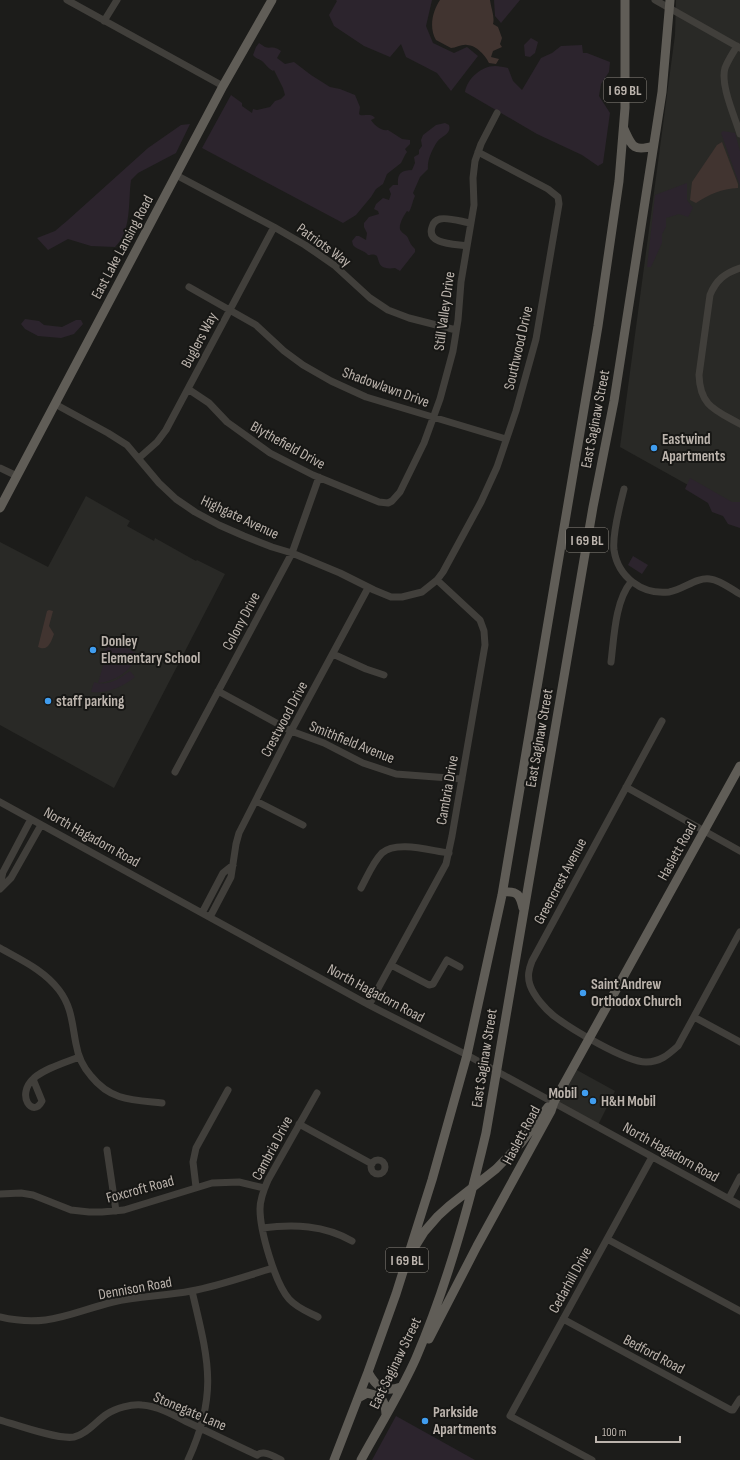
<svg xmlns="http://www.w3.org/2000/svg" width="740" height="1460" font-family="'Sofia Sans Condensed',sans-serif">
<rect width="100%" height="100%" fill="#1c1c1a"/>
<path fill="#292926" d="M676,0H740V514L620,447L675,35Z
M86,496L130,521L127,526L154,541L155,538L196,561L197,560L225,574L114,788L0,725V542L48,567Z
M575,1069L615,1091L598,1125L557,1103Z"/>
<path fill="#2c242d" d="M336,0H432L426,26L433,43L454,53L467,47L478,56L451,91L437,73L406,57L401,44L390,57L364,46L334,26L329,15L337,1Z
M494,0H520L501,23L495,16Z
M531,38L538,42L535,53L530,57L525,56L524,45Z
M259,43C261,44 263,46 265,47C271,49 273,45 281,51L277,58L285,64L294,62L311,75L330,87L340,89L355,95L360,107L359,114L360,115C366,116 371,113 375,118L371,120C375,126 381,131 388,130L402,139L410,140V144L405,149L407,152L405,155L401,163L387,174L383,184L376,189L371,197L356,215L343,223L202,148L231,95L242,103V106L252,113L253,109L257,110L270,107L275,101L281,99L285,95L283,88L274,70L273,71C267,68 266,64 262,61C258,58 256,59 253,55L256,47Z
M582,45L583,53H587L610,62L609,72L601,84L599,96L610,113L603,163L598,166L582,155L537,134L465,92C467,79 481,66 495,66C499,66 504,67 508,68L513,81L522,90L541,58L552,53L561,46Z
M445,123L449,125C452,134 441,136 437,142C432,150 427,160 428,169L420,177L413,193L415,196C412,202 412,207 409,212L407,211C404,215 397,227 401,231C403,234 407,235 408,238C410,243 411,245 415,249V252L400,271L395,268C374,271 381,256 375,255C373,254 371,255 368,255C364,250 357,250 353,245L352,241L356,236H359L366,240L367,233L364,227V223L369,217L379,214L378,211L374,209L376,204L383,198L389,200L391,194L389,189L393,185H398C397,174 401,170 412,170L415,163L414,157L419,154V150L422,146L421,140L423,135L436,125Z
M190,124L176,153L138,173L131,180C128,202 132,231 115,247L91,246L68,239L48,250L37,238L55,231L68,220L148,148L181,125Z
M723,131L735,133L740,151V186L721,133Z
M687,183V200L693,208L688,217L679,214L666,218V227L662,234V243L651,267H647L655,195Z
M25,319L39,321L44,325L62,327L76,320H81L83,324L74,334L61,338L38,336L25,329L21,324Z
M690,478L732,502H740V528L728,524L723,516L712,512L708,503L685,489Z
M633,556L648,565L642,574L628,565Z
M112,639L139,655C130,671 117,681 98,683L106,656L103,655L106,647Z
M130,671L135,677C122,687 107,694 91,692L94,682C107,687 119,679 130,671Z
M396,1416L475,1460H372Z"/>
<path fill="#413430" d="M440,0H490C491,8 495,17 493,24L498,27L502,38L500,44L502,47L493,51L491,57L499,59L496,64L489,63C486,56 476,45 467,45C462,44 456,48 451,48L436,40C429,28 432,12 440,0Z
M722,142L738,184V188C721,189 710,194 696,203L690,200L692,182L717,145Z
M49,610L53,611L49,626L54,634C51,642 48,652 38,647L47,611Z"/>
<g fill="none" stroke-linecap="round" stroke-linejoin="round">
<path stroke="#413f3b" stroke-width="7" d="M67,0L223,86
M655,0L740,48
M104,21L117,0
M737,46C733,53 728,60 725,68C720,85 735,117 740,134
M176,175L274,227L305,245L334,265L370,298L388,310L409,318L456,330
M467,246C456,244 426,245 432,227C433,223 436,220 440,219C448,217 463,222 471,223
M740,268C725,273 716,280 710,295L699,375C700,406 715,410 740,424
M189,287L256,325L284,351L303,365L331,381L366,397L506,439
M188,389L209,403L227,422L270,453L313,475L379,502L388,503L392,501L400,492L424,443L440,399L453,351L458,320L461,282L474,205L473,178L475,161L481,144L497,113
M55,404L108,433L127,445L159,483L176,499L195,512L219,525L244,536L272,547L292,553L340,573L374,590L391,597H402L422,592L437,580L443,572L481,502L497,467L516,411L536,339L559,204L558,197L548,189L478,152
M139,458L157,442L166,430L274,227
M0,468L17,476
M624,489C620,505 612,534 614,550C618,577 642,595 669,592C683,590 696,577 710,579C720,580 731,589 740,594
M333,654L366,669L384,675
M611,662C614,638 615,601 631,582
M218,691L291,731L324,743L363,763L396,774L462,779
M662,721L532,961C529,969 527,976 530,985C534,996 545,1009 554,1016C571,1029 626,1062 646,1062C660,1062 668,1055 678,1046L740,932
M175,772L292,553L319,477
M626,787L740,851
M256,801L303,825
M0,802L369,1005L467,1055L740,1205
M0,885L3,872L31,819
M361,888C367,877 373,862 382,853C397,840 431,851 449,853
M0,889L11,878L41,825
M202,913L223,873L233,865
M210,917L231,877L236,844L239,833L291,731L368,588
M0,948C21,960 44,970 59,990C72,1007 72,1024 76,1044C78,1056 83,1067 91,1076C111,1101 133,1100 162,1103
M391,965L429,985L433,984L447,960L460,967
M369,1005L446,864L452,836L485,645L484,631L480,620L437,580
M694,1017L740,1042
M33,1079L42,1101C33,1119 15,1095 34,1078C46,1068 64,1063 79,1057
M317,1093L268,1180C264,1189 260,1199 260,1209C260,1231 275,1283 289,1299C297,1308 308,1312 318,1317
M299,1124L372,1164
M107,1150L116,1211
M371 1167a7 7 0 1 1 14 0a7 7 0 1 1-14 0Z
M196,1187L193,1162L196,1148L228,1090
M0,1194L21,1193L33,1195L71,1210L89,1212H102L124,1210L212,1183L239,1182L264,1188
M729,1198L740,1177
M262,1228C294,1224 324,1225 352,1241
M607,1239L740,1311
M0,1317C48,1328 69,1313 113,1302C138,1296 165,1296 191,1291C219,1286 246,1276 273,1268
M563,1319L731,1410H733L740,1399
M0,1420C17,1425 58,1440 74,1437C87,1434 96,1421 107,1414C116,1408 131,1404 142,1405C157,1406 172,1414 185,1421C209,1432 233,1444 257,1455
M257,1455C265,1450 273,1456 281,1460
M188,1460C219,1393 208,1359 192,1291
M592,1460L510,1416L652,1157"/>
<path stroke="#605d57" stroke-width="9" d="M624,129C632,146 633,152 653,146
M0,508L223,86L272,0
M502,895L504,892C518,891 520,895 523,908
M414,1248L424,1232L438,1216L449,1206L496,1169L521,1143L548,1107
M429,1339L477,1246L551,1111L554,1102L740,766
M368,1372C376,1387 384,1393 401,1387
M358,1398L367,1393C382,1396 385,1400 386,1414
M334,1460L368,1372L396,1294L432,1180L467,1055L502,895L598,326L619,181L625,108V0
M361,1460C379,1427 401,1392 416,1358C447,1286 468,1210 486,1133L593,507L614,401L662,92L670,0"/>
</g>
<g fill="#409def" stroke="#171715" stroke-width="1.5">
<circle cx="654" cy="448" r="4"/>
<circle cx="93" cy="650" r="4"/>
<circle cx="48" cy="701" r="4"/>
<circle cx="583" cy="993" r="4"/>
<circle cx="585" cy="1093" r="4"/>
<circle cx="593" cy="1101" r="4"/>
<circle cx="425" cy="1421" r="4"/>
</g>
<g text-anchor="middle" stroke-width="4" stroke-linejoin="round" paint-order="stroke">
<g fill="#171715" stroke="#8a857f" stroke-width="1">
<rect x="604" y="78" width="42" height="24" rx="3"/>
<rect x="566" y="528" width="42" height="24" rx="3"/>
<rect x="386" y="1248" width="42" height="24" rx="3"/>
</g>
<g font-size="14" font-weight="bold" fill="#bcb4ad">
<text x="625" y="95">I 69 BL</text>
<text x="587" y="545">I 69 BL</text>
<text x="407" y="1265">I 69 BL</text>
</g>
<g font-size="15" fill="#bcb4ad" stroke="#171715">
<text transform="translate(324 245) rotate(36)" y="5">Patriots Way</text>
<text transform="translate(122 247) rotate(-62)" y="5">East Lake Lansing Road</text>
<text transform="translate(444 311) rotate(-82)" y="5">Still Valley Drive</text>
<text transform="translate(199 340) rotate(-62)" y="5">Buglers Way</text>
<text transform="translate(518 348) rotate(-77)" y="5">Southwood Drive</text>
<text transform="translate(386 387) rotate(20)" y="5">Shadowlawn Drive</text>
<text transform="translate(595 419) rotate(-79)" y="5">East Saginaw Street</text>
<text transform="translate(288 445) rotate(29)" y="5">Blythefield Drive</text>
<text transform="translate(240 517) rotate(25)" y="5">Highgate Avenue</text>
<text transform="translate(241 621) rotate(-62)" y="5">Colony Drive</text>
<text transform="translate(284 719) rotate(-62)" y="5">Crestwood Drive</text>
<text transform="translate(539 738) rotate(-80)" y="5">East Saginaw Street</text>
<text transform="translate(352 742) rotate(22)" y="5">Smithfield Avenue</text>
<text transform="translate(447 790) rotate(-80)" y="5">Cambria Drive</text>
<text transform="translate(92 837) rotate(29)" y="5">North Hagadorn Road</text>
<text transform="translate(677 851) rotate(-61)" y="5">Haslett Road</text>
<text transform="translate(560 881) rotate(-62)" y="5">Greencrest Avenue</text>
<text transform="translate(376 993) rotate(28)" y="5">North Hagadorn Road</text>
<text transform="translate(484 1058) rotate(-81)" y="5">East Saginaw Street</text>
<text transform="translate(521 1135) rotate(-62)" y="5">Haslett Road</text>
<text transform="translate(272 1148) rotate(-62)" y="5">Cambria Drive</text>
<text transform="translate(671 1152) rotate(29)" y="5">North Hagadorn Road</text>
<text transform="translate(140 1189) rotate(-15)" y="5">Foxcroft Road</text>
<text transform="translate(570 1280) rotate(-61)" y="5">Cedarhill Drive</text>
<text transform="translate(135 1288) rotate(-10)" y="5">Dennison Road</text>
<text transform="translate(654 1354) rotate(28)" y="5">Bedford Road</text>
<text transform="translate(395 1363) rotate(-64)" y="5">East Saginaw Street</text>
<text transform="translate(190 1411) rotate(23)" y="5">Stonegate Lane</text>
</g>
<g font-size="15" font-weight="bold" fill="#bcb4ad" stroke="#171715" text-anchor="start">
<text x="662" y="444">Eastwind<tspan x="662" dy="17">Apartments</tspan></text>
<text x="101" y="646">Donley<tspan x="101" dy="17">Elementary School</tspan></text>
<text x="56" y="706">staff parking</text>
<text x="591" y="989">Saint Andrew<tspan x="591" dy="17">Orthodox Church</tspan></text>
<text x="577" y="1098" text-anchor="end">Mobil</text>
<text x="601" y="1106">H&amp;H Mobil</text>
<text x="433" y="1417">Parkside<tspan x="433" dy="17">Apartments</tspan></text>
</g>
</g>
<path d="M596 1436v6h84v-6" fill="none" stroke="#bcb4ad" stroke-width="2"/>
<text x="602" y="1436" font-size="12" fill="#bcb4ad" stroke="#171715" stroke-width="3" paint-order="stroke">100 m</text>
</svg>
